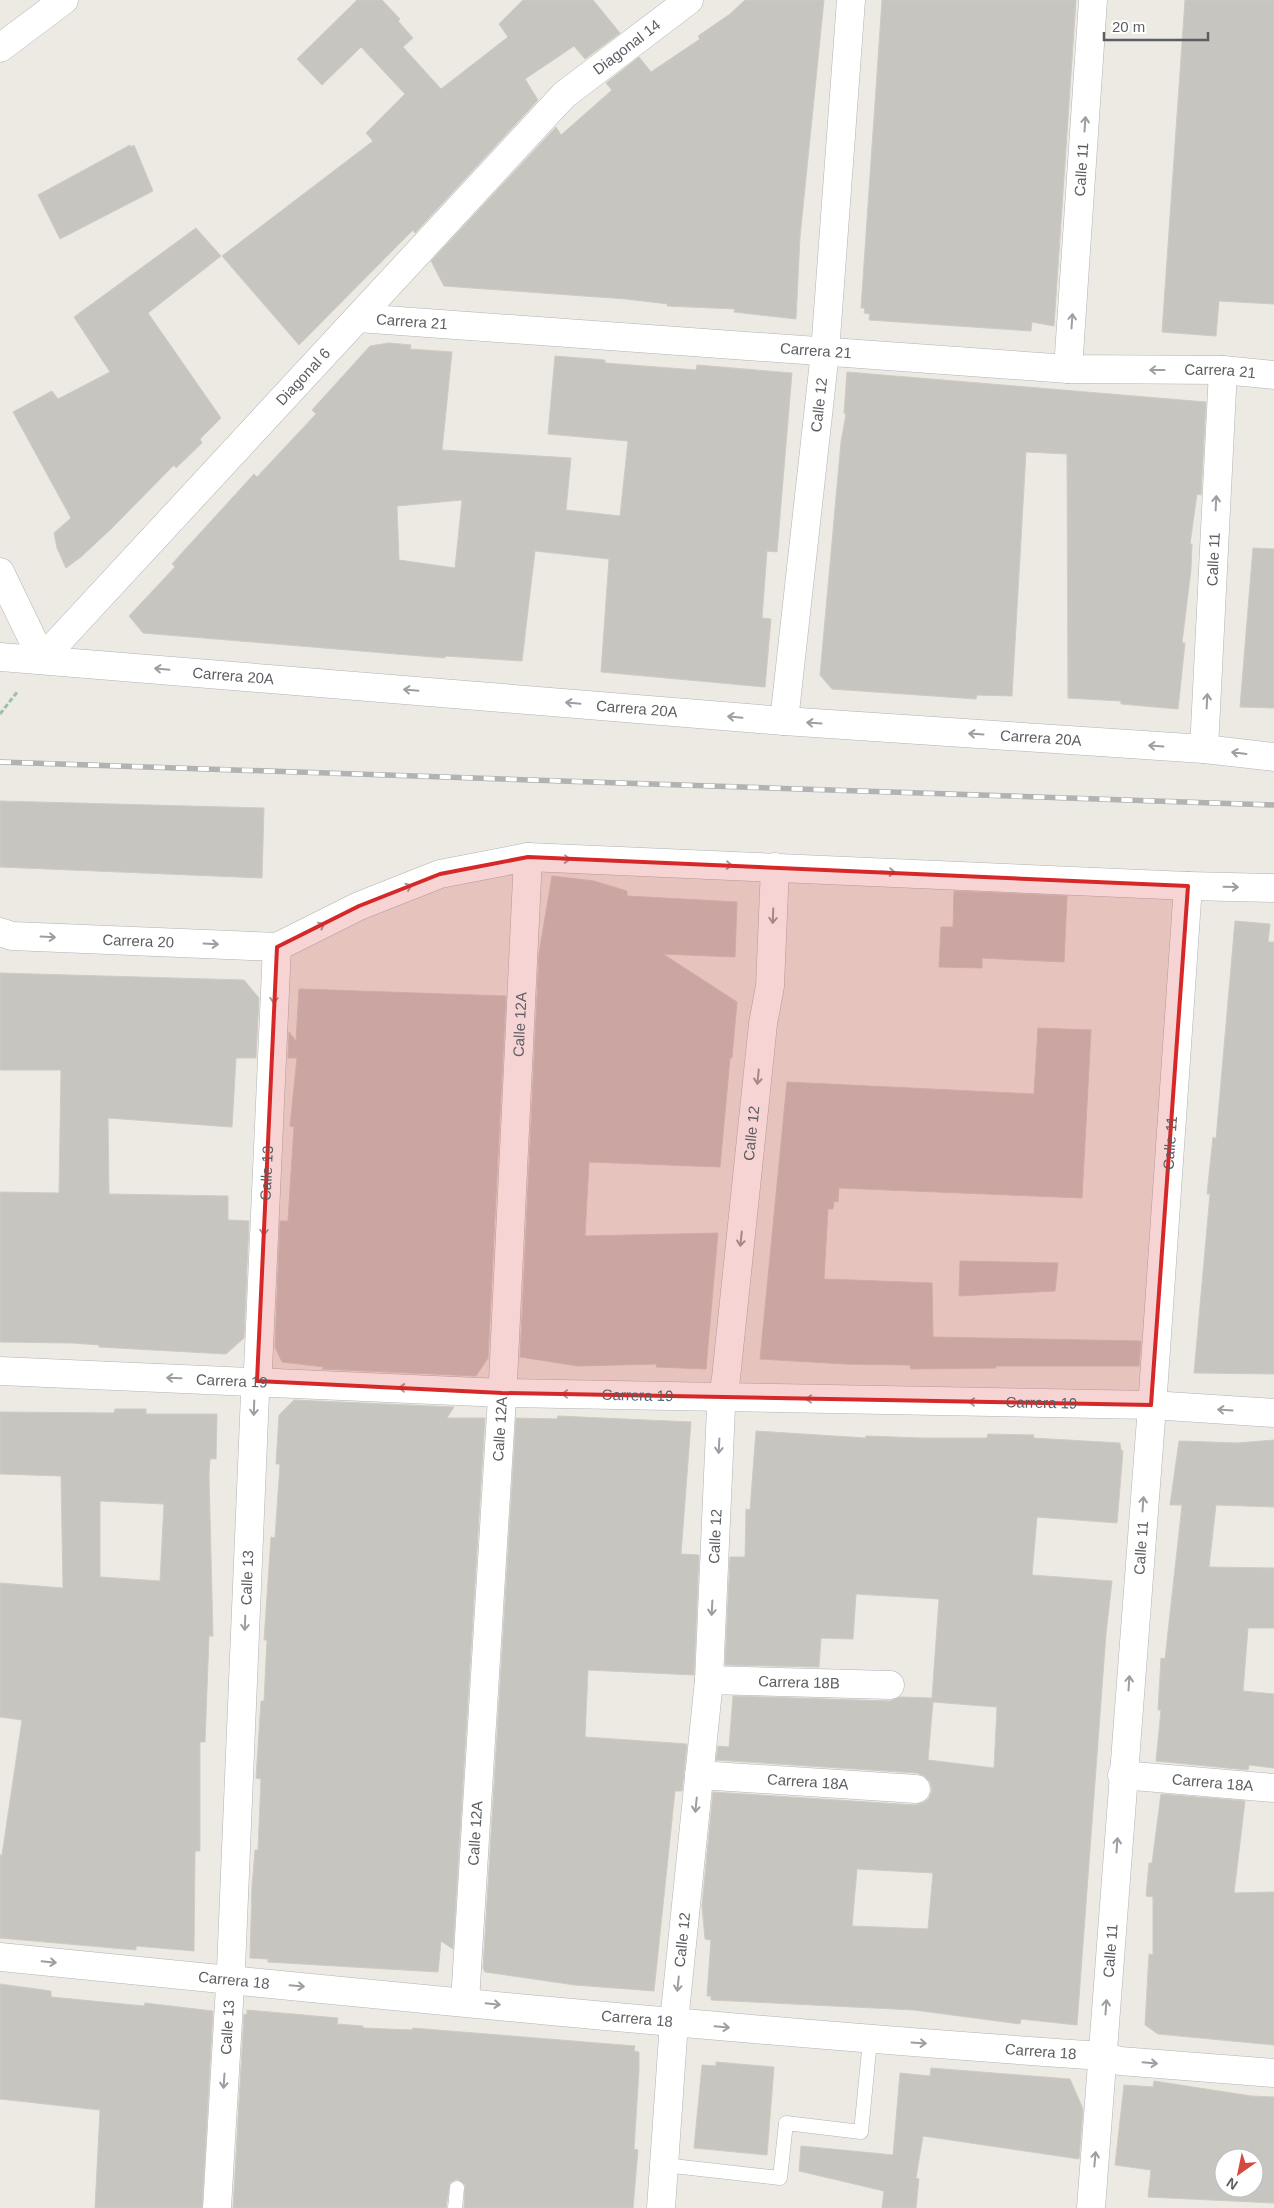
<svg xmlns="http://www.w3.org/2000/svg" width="1274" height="2208" font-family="Arial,sans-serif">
<rect width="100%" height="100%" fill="#eceae3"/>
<path fill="#c7c5c0" stroke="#d0cbc2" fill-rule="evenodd" d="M357,0H382L400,19L398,21L413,38L403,47L441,89L508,37L499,24L523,0H593L620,33L585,59L574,46L525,79L538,100L415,233L413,230L299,345L222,256L373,141L366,133L405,94L361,47L322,85L297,59Z
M745,0H824L800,237L796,319L734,312L735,309L667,306L668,304L626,299L444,286L431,261L556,127L561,135L612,90L606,83L639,57L651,72L700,39L698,36L730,14Z
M882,0H1076L1054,326L1032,322L1031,331L869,320L870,314L864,313L865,308H861Z
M1185,0H1274V304L1219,301L1216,336L1162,332Z
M130,145L131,147L134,145L153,191L60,239L38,195Z
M196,228L221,256L148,313L221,418L200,439L202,443L176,468L174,465L112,528L81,557L66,568L57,548L54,533L71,518L13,412L52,391L58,399L110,372L74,317Z
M389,343L411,345L410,349L452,352L442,450L571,458L566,510L620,516L628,441L548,434L555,356L605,360V363L696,370L697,365L792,373L777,552L767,551L762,618L771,619L765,687L601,672L609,559L535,551L522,661L445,656V658L143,633L129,616L175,567L172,564L180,555L254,474L257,477L316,414L312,410L370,346ZM462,500L455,568L399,560L397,506Z
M847,372L1206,402L1201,495L1197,494L1190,544H1192L1191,569L1182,643H1185L1178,709L1121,704V701L1068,698L1067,454L1026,452L1012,696L977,695L976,699L832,689L820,675L841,442L846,414L844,413Z
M1253,548L1274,549V708L1240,707Z
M0,801L264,808L262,878L0,867Z
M552,876L594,881L627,891V896L737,902L735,957L663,954L737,1002L732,1058H730L720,1167L589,1162L585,1236L718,1233L706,1369L656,1367L657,1364L578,1366L520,1357L539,953Z
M954,891L1067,896L1064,962L982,958V968L939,967L941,927H953Z
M1235,921L1270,924L1268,942H1274V1374L1194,1373L1210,1194H1207L1213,1137L1216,1139Z
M0,973L244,980L259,998L256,1058H236L232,1127L108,1118L109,1194L228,1196V1220L249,1221L244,1338L226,1354L99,1347V1345L73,1343L0,1342V1192L59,1193L61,1070H0Z
M299,989L506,996L488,1358L476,1376L322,1369L324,1367L282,1362L275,1347L280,1221H288L294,1127L290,1126L297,1058H288L289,1032L296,1041Z
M1038,1028L1091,1030L1082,1198L839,1188L838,1202L834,1201L833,1209H828L824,1279L932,1283L933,1337L1141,1341L1139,1366H996V1368L911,1369L910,1365L844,1364L760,1359L787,1082L1034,1094Z
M960,1261L1058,1263L1055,1291L959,1296Z
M294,1400L454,1407L447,1418H485L453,1949L441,1941L438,1972L268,1962V1959L250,1958L252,1886L255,1850H258L261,1779L256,1778L261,1701H264L267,1640H264L271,1537L275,1538L280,1464H276L279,1415Z
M115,1409H146V1414H217L216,1459H210L209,1475L213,1636H209L205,1742H200V1851H195L194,1951L136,1946V1950L0,1938V1855H2L22,1720L0,1717V1583L63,1588L61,1476L0,1474V1412L114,1413ZM100,1501L164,1504L160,1581L100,1577Z
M558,1416L691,1422L681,1554L699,1555L694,1675L588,1670L585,1737L687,1744L682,1791H675L654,1991L575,1985L485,1972L483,1968L516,1418L557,1419Z
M756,1431L866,1438V1436L921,1438H987L988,1434L1034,1435L1033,1438L1120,1443L1121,1450L1123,1451L1117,1523L1037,1517L1032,1575L1112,1581L1106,1634L1077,2025L1021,2019L1020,2024L914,2010L711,2000V1996H707L711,1940L705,1939L702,1906L713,1792L915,1805L923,1803L929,1798L932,1790L930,1782L924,1776L917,1773L716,1760L718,1746L729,1747L733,1696L890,1701L900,1697L932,1698L939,1599L856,1594L853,1639L821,1638L819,1667L725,1665L730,1557H745L746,1509L750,1510ZM933,1702L997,1707L994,1768L928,1760ZM857,1869L933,1873L928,1929L852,1926Z
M1274,1440V1507L1216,1505L1209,1567L1274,1568V1628H1248L1243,1691L1274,1694V1768L1249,1765L1248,1770L1156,1761L1161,1710H1158L1161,1658L1165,1659L1182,1505H1170L1179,1441L1237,1443Z
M1161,1794L1245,1801L1234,1893L1274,1892V2045L1158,2034L1145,2025L1149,1954L1153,1955V1897L1146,1896L1149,1863H1152Z
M0,1984L51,1991V1997L144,2006L145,2003L213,2011L202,2208H95L100,2110L0,2099Z
M247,2010L338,2018L337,2024L363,2026V2028L412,2030L413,2028L635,2046L634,2051L639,2052V2070L634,2149L638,2150L633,2208H464L465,2185L457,2179L450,2183L446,2208H233L244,2014L247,2015Z
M716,2062L774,2067L767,2155L694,2148L702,2065L716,2066Z
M931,2068L1070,2079L1083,2109L1079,2159L923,2136L916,2178L919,2179L916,2208H882L884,2191L799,2171L801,2146L893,2155L900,2073L930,2076Z
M1154,2081L1251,2096L1274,2097V2203L1148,2197L1151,2170L1115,2165L1124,2085L1153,2087ZM1224,2158H1254V2188H1224Z"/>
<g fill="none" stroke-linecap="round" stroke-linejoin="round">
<g stroke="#b0b3b7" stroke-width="15">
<path id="lane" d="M664,2165L780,2178L786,2123L861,2132L870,2040
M455,2208L457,2188"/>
</g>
<g stroke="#b0b3b7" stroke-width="29">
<g id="street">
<path d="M0,48L64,0"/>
<path id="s1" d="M358,318L1068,369L1223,370L1274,375"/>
<path id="s2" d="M1068,369L1093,0"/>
<path id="s3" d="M0,572L42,659L564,95L689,0"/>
<path id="s4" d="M784,721L825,352L851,0"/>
<path id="s5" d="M1204,749L1223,370"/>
<path id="s6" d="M0,1371L502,1393L1151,1405L1274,1413"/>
<path id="s7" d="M709,1680L890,1685"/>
<path id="s8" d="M699,1775L916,1789"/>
<path id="s9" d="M1122,1775L1274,1788"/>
<path id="s10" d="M0,1957C367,1994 734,2031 1102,2056L1120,2061L1274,2073"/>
<path id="s11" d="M465,2002L503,1381L528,857"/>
<path id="s12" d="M217,2208L231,1969L255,1394L258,1370L277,947"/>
<path id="s13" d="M661,2208L674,2022L709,1680L721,1407L726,1378L763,1024L770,986L775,867"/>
<path id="s14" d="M1091,2208L1153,1393L1188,886"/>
</g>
</g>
<g stroke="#b0b2b7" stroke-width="29">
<g id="secondary">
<path id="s15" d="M0,657L784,721L1204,749L1274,757"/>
<path id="s16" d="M0,932L12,936L277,947L359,906L440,874L528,857L1188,886L1274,888"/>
</g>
</g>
<path stroke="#9cc1a6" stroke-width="3" stroke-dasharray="5 2.5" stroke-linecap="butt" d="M0,714L18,691"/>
<use href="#lane" stroke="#fff" stroke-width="14"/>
<use href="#street" stroke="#fff" stroke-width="28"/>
<use href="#secondary" stroke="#fff" stroke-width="28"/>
<g stroke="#b1b2b2" stroke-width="5.5">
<path id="rail" d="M0,762L1274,805"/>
</g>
<use href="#rail" stroke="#fff" stroke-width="4" stroke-dasharray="11" stroke-linecap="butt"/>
</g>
<defs><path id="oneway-shaft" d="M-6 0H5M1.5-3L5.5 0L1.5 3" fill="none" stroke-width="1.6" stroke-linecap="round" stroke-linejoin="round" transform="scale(1.25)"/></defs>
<g stroke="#9d9ea1">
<use href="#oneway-shaft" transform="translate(1085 124) rotate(-86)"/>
<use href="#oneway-shaft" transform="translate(1072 321) rotate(-86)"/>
<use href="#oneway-shaft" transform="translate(1157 370) rotate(-180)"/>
<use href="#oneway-shaft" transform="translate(1216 503) rotate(-87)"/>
<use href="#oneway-shaft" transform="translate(162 669) rotate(-175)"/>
<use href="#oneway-shaft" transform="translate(411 690) rotate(-175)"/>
<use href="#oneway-shaft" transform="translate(1207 701) rotate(-87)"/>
<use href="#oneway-shaft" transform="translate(573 703) rotate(-175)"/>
<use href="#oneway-shaft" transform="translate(735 717) rotate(-175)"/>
<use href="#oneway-shaft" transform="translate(814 723) rotate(-176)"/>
<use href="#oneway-shaft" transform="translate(976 734) rotate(-176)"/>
<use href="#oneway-shaft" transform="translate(1156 746) rotate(-176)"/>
<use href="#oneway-shaft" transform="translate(1239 753) rotate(-173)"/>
<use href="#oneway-shaft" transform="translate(563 859) rotate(2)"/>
<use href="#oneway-shaft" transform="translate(725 865) rotate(2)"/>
<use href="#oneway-shaft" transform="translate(888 872) rotate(3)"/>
<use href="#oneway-shaft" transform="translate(1231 887) rotate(1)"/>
<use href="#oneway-shaft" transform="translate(405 888) rotate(-21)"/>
<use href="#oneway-shaft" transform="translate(773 916) rotate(92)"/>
<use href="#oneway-shaft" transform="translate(318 927) rotate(-27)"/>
<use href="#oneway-shaft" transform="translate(48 937) rotate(3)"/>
<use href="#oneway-shaft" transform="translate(211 944) rotate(3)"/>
<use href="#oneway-shaft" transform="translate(274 996) rotate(92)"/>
<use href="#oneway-shaft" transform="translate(758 1077) rotate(96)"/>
<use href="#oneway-shaft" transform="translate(264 1228) rotate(92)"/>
<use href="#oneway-shaft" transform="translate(741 1239) rotate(96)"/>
<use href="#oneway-shaft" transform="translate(174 1378) rotate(-178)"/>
<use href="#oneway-shaft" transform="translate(406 1388) rotate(-177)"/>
<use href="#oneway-shaft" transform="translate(569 1394) rotate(-179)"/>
<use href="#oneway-shaft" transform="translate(813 1399) rotate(-179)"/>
<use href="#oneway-shaft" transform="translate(976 1402) rotate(-179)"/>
<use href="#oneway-shaft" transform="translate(254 1408) rotate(92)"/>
<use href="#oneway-shaft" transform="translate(1225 1410) rotate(-176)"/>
<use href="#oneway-shaft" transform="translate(719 1446) rotate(93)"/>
<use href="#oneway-shaft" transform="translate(1143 1504) rotate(-86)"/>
<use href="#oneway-shaft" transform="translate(712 1608) rotate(93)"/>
<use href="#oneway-shaft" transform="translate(245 1623) rotate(92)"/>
<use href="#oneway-shaft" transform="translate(1129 1683) rotate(-86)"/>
<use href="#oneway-shaft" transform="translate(696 1805) rotate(96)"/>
<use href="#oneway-shaft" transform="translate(1117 1845) rotate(-86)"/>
<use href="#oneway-shaft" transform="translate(49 1962) rotate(6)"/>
<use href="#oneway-shaft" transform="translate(678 1984) rotate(96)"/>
<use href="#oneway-shaft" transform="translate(297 1986) rotate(5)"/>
<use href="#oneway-shaft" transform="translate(493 2004) rotate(6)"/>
<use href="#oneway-shaft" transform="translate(1106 2007) rotate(-86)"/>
<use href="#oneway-shaft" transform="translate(722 2027) rotate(5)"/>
<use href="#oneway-shaft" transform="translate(919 2043) rotate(4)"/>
<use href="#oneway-shaft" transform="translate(1150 2063) rotate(5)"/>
<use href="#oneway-shaft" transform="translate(224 2081) rotate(94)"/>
<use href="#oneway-shaft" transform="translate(1095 2159) rotate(-85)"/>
</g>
<path fill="#d62828" fill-opacity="0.2" stroke="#d62828" stroke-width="4" stroke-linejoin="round" d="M528,857L1188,886L1151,1405L502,1393L257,1381L277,947L359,906L440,874Z"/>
<g text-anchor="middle" stroke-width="4.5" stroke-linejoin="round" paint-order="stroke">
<g font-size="15" fill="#5b5e62" stroke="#fff">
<text dy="5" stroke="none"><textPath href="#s3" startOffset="944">Diagonal 14</textPath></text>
<text dy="5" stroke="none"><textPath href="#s2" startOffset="200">Calle 11</textPath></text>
<text dy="5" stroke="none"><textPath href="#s1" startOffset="54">Carrera 21</textPath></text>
<text dy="5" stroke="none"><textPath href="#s1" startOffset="459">Carrera 21</textPath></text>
<text dy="5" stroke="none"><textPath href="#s1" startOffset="864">Carrera 21</textPath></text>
<text dy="5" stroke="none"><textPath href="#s3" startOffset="481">Diagonal 6</textPath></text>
<text dy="5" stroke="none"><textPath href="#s4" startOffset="318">Calle 12</textPath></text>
<text dy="5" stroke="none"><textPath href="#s5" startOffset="190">Calle 11</textPath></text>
<text dy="5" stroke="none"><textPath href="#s15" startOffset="234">Carrera 20A</textPath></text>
<text dy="5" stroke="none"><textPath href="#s15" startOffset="639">Carrera 20A</textPath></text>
<text dy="5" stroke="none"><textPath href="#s15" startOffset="1044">Carrera 20A</textPath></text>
<text dy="5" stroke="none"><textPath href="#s16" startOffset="139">Carrera 20</textPath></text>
<text dy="5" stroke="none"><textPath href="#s11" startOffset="979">Calle 12A</textPath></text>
<text dy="5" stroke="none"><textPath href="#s13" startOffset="1079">Calle 12</textPath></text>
<text dy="5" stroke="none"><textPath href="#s14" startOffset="1068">Calle 11</textPath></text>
<text dy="5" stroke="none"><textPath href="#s12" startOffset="1036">Calle 13</textPath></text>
<text dy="5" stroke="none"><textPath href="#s6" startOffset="232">Carrera 19</textPath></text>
<text dy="5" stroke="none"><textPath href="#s6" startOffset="638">Carrera 19</textPath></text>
<text dy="5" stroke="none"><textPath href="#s6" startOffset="1042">Carrera 19</textPath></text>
<text dy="5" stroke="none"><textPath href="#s11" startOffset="574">Calle 12A</textPath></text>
<text dy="5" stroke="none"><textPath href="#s13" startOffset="674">Calle 12</textPath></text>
<text dy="5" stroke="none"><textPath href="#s14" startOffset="662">Calle 11</textPath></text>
<text dy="5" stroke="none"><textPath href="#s12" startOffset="631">Calle 13</textPath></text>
<text dy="5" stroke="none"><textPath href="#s7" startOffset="90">Carrera 18B</textPath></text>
<text dy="5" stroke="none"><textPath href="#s8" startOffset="109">Carrera 18A</textPath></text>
<text dy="5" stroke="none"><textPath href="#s9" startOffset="91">Carrera 18A</textPath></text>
<text dy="5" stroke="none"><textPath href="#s11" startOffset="169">Calle 12A</textPath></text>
<text dy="5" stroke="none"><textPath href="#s13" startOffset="269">Calle 12</textPath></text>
<text dy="5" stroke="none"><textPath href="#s14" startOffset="258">Calle 11</textPath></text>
<text dy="5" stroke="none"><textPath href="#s10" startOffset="235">Carrera 18</textPath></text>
<text dy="5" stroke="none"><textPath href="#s10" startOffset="640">Carrera 18</textPath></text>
<text dy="5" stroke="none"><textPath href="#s12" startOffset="181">Calle 13</textPath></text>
<text dy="5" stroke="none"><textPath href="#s10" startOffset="1045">Carrera 18</textPath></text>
</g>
</g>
<g transform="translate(1239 2173) rotate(213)"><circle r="24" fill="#ffffff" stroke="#bdbfc0"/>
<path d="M0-4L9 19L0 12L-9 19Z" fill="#d44a41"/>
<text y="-8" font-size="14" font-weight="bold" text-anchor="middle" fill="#5b5e62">N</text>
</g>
<path d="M1104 32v8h104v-8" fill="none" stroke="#5b5e62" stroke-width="2.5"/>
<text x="1112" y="32" font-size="15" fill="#5b5e62" stroke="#ffffff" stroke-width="4" paint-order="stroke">20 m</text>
</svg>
